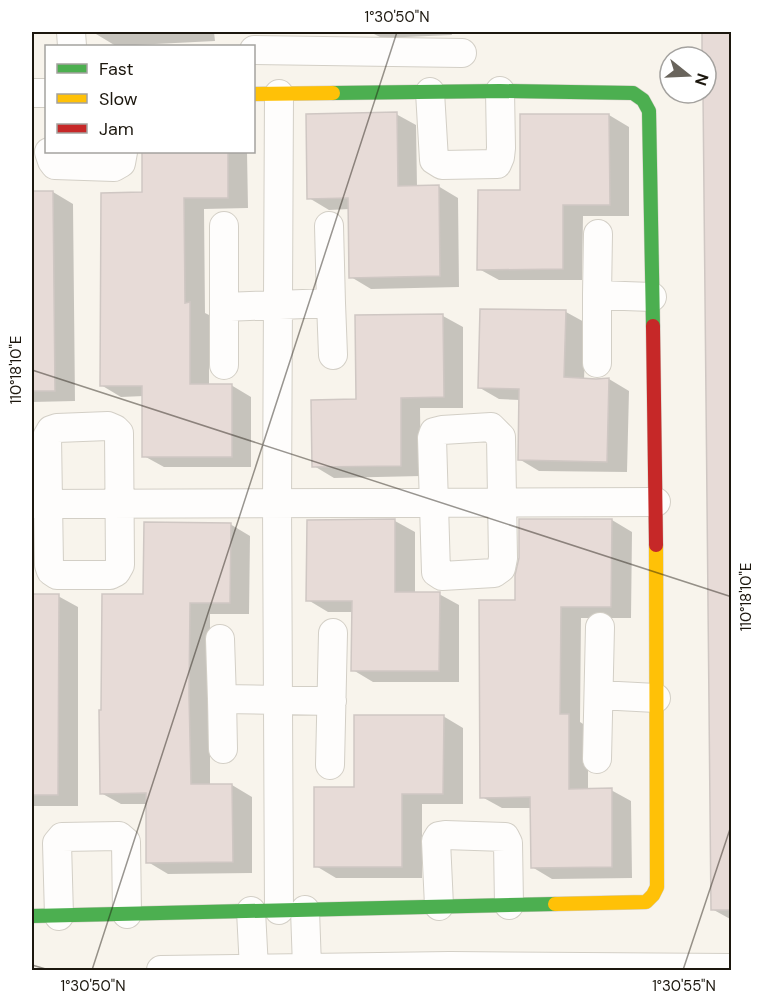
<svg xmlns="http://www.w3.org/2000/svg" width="763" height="1002" font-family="'DM Sans',sans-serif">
<rect width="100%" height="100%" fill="#f8f4ec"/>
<path fill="#0003" d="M96,32H214L215,41L116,46L96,34Z
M370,32H451L452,35L382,38Z
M704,32H732V920L712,909L704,93H706V57H704Z
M396,114L416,125L417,187L438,186L458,198L459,287L371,289L351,277L350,209L329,210L309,198Z
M522,115H609L629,127V216H583L582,280H499L479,269L521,192Z
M32,131L33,193L53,192L73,204L75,401L32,402Z
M143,152H247L248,208L204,209L205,313L209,315V385H231L251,397V467H164L144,456V396L121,397L101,385L144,193Z
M566,312L586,323L584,380L609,379L629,391L627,472L539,471L519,459L520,400L499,399L480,388Z
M443,316L463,327V408H420L421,476L334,478L314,466L357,401Z
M612,520L632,532L631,618H581L580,722L588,727V790H611L631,801L632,878L552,879L532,867V808H502L482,797L516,601Z
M308,521H395L415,532V594H439L459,605V682H373L353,670V612H328L308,600Z
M230,524L250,536L249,614H210V786L232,785L252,797V873L168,874L148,862L147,804H121L101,793L145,596Z
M32,530L34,531V596H58L78,607V806H32Z
M443,716L463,728V804H422V878H336L316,866L355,789Z"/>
<path fill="#e7dbd7" stroke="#cfc7c3" stroke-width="1.5" d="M702,32H732V910H711L703,93H706V57H702Z
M397,112L398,186L439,185L440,276L349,278L348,198L307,199L306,114Z
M520,114H609L610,205H563V269L477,270L478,190H520Z
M142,152H228V198H184L185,303L190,302V384H232V457H142V386H100L101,193L142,192Z
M32,191H53L55,391H32Z
M480,309L566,310L564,377L596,379L609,378L607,462L518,460L519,389L478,388Z
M443,314L444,397L401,398V466L312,467L311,400L356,399L355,315Z
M395,519V592H440L439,671H351L352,601H306L307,520Z
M519,519H612L611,607H561L560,714H569V789L612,788V867L531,868L530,797L480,798L479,600H515V575L519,558Z
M144,522L231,523L230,603H190L189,695L191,784H232L233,862L146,863V793L100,794L99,710H101L102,594H143Z
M32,594H59L58,795H32Z
M354,715H444L443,794H402V867H314V787H354Z"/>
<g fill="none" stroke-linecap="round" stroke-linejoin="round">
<g stroke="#d3cfc6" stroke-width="30">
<path id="street" d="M71,32L72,46
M254,50L462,53
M430,92L434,160L442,165L497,164L500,157L501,148L500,91
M32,93H46
M49,152L52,161L55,165L114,167L121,163L123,152
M224,226V307L331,303L333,355
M329,226L331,303
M598,234L597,295L652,297
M597,295V363
M224,365V307
M108,426L115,429L119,433L120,565L116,572L110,575H57L51,571L49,565L47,437L51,430L57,428Z
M491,427L501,437L503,558L501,568L494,573L442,576L436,572L432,438L434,432L442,430Z
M32,504L656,502
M220,639L222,699L332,701
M599,695L656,698
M222,699L223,749
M597,759L600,627
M330,765L333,633
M439,906L436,841L439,836L445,835L505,837L508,843L509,905
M279,910L277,503L279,94
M305,910L307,967
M251,911L254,969
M59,916L57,843L62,837L119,836L126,842L127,914
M161,970L450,966L732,968"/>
</g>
<g stroke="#d3cfc6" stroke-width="15">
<path id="fast" d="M333,93L500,91L633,93L643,100L649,111L653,326
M32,916L555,904"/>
</g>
<g stroke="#d3cfc6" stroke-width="15">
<path id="slow" d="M254,94L333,93
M555,904L646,902L653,895L657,887L656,545"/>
</g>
<g stroke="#d3cfc6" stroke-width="15">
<path id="jam" d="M653,326L656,545"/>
</g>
<use href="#street" stroke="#fefdfc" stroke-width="28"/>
<use href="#fast" stroke="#4caf50" stroke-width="14"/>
<use href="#slow" stroke="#ffc107" stroke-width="14"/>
<use href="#jam" stroke="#c62828" stroke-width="14"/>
</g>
<path fill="none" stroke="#1c170e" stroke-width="1.5" stroke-opacity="0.45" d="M32,370L732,597M32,965L49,970M92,970L397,32M683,970L732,823"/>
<rect width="763" height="1002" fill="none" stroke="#ffffff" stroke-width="66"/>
<rect x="45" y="45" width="210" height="108" fill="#ffffff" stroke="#a4a29f" stroke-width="1.5"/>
<rect x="57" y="64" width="30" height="9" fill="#4caf50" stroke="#a4a29f" stroke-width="1.5"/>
<text x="99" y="75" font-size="18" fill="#1c170e">Fast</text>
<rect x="57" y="94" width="30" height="9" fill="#ffc107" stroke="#a4a29f" stroke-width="1.5"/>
<text x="99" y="105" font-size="18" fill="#1c170e">Slow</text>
<rect x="57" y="124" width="30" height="9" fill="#c62828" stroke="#a4a29f" stroke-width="1.5"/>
<text x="99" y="135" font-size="18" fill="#1c170e">Jam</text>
<g transform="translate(688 75) rotate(108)"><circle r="28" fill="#ffffff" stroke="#a4a29f" stroke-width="1.5"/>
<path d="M0-4.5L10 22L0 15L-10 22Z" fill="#69645c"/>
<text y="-9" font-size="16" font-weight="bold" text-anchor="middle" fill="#1c170e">N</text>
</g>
<rect x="33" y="33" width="697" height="936" fill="none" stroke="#1c170e" stroke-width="2"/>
<g font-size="15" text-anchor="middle" fill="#1c170e">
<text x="397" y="22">1°30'50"N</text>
<text transform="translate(16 370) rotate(-90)" y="5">110°18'10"E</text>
<text transform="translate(746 597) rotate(-90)" y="5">110°18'10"E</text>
<text x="93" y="991">1°30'50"N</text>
<text x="684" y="991">1°30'55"N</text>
</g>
</svg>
